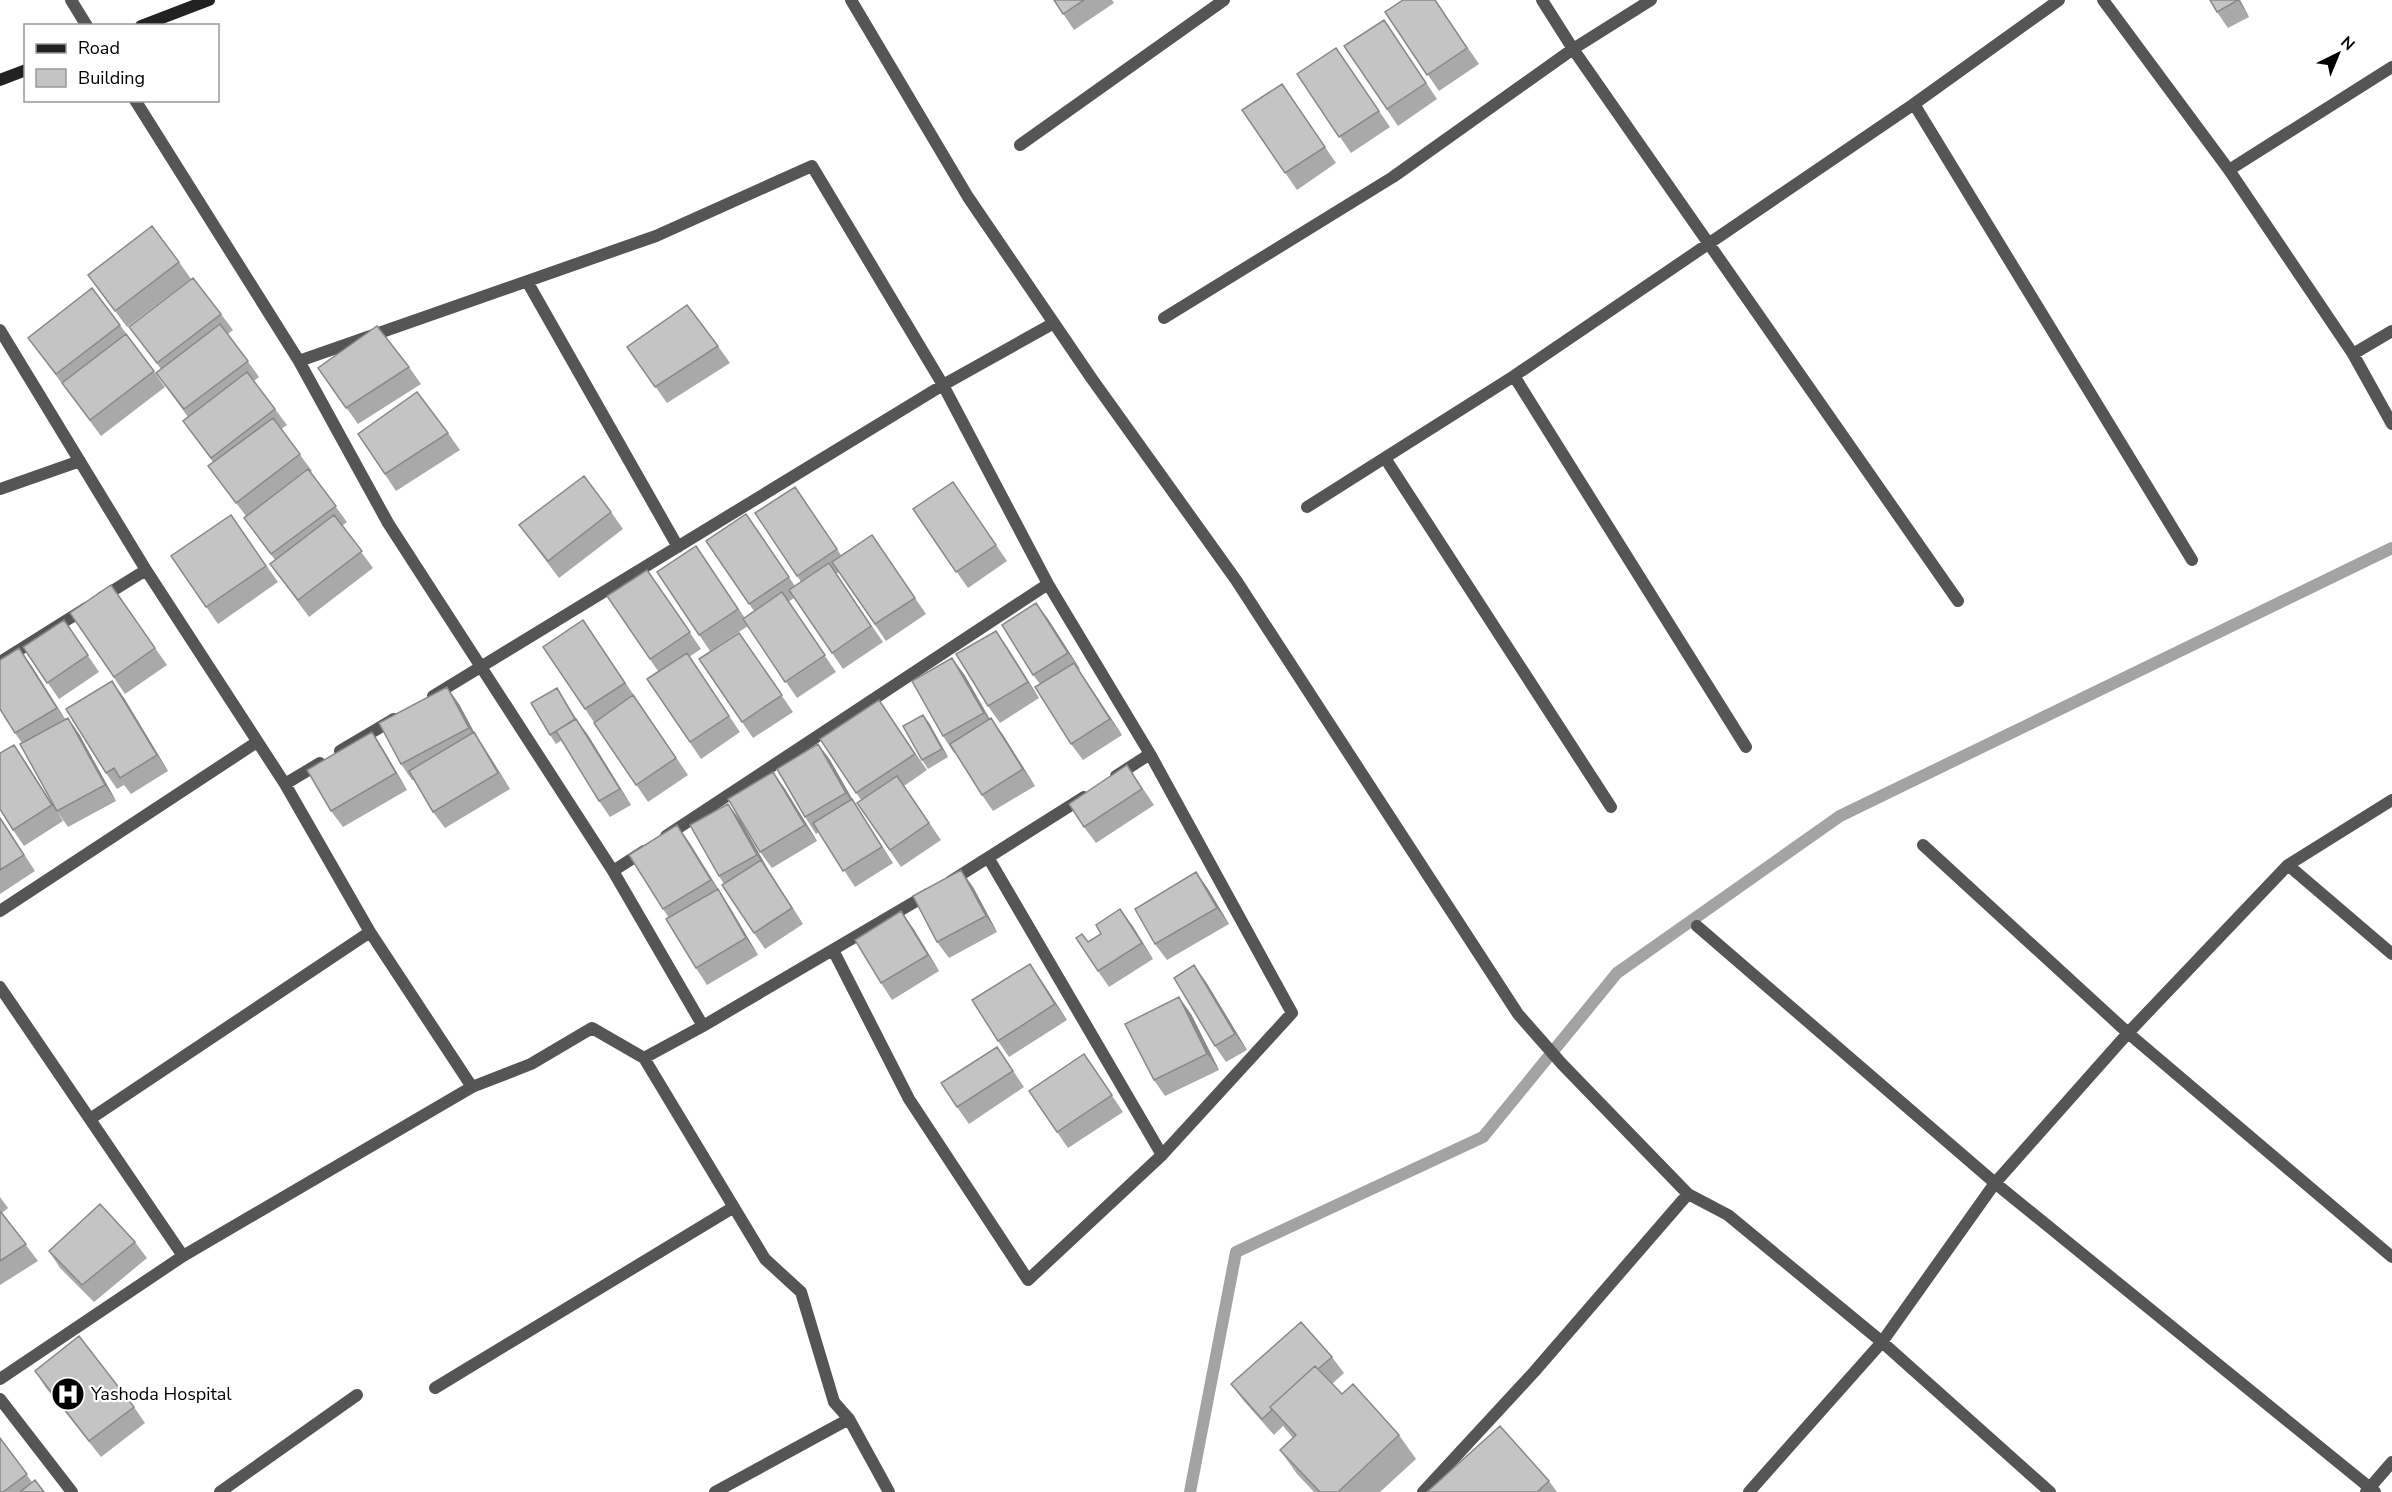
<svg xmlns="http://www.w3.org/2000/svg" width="2392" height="1492" font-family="'Nunito Sans',sans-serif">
<rect width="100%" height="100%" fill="#fff"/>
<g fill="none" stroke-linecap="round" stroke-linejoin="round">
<path stroke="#a3a3a3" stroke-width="12" d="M1190,1492L1236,1252L1483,1137L1617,973L1840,816L2392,548"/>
<path stroke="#555" stroke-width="12" d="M71,0L87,26
M851,0L968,197L1092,379L1236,580L1518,1014L1562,1064L1688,1194L1728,1215L1882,1342L2050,1492
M1542,0L1573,49L1958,601
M2103,0L2229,170
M2392,67L2229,170L2353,354L2392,424
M135,100L299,361L388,523L613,871L644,851
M1914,104L2192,560
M1020,145L1224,0
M528,283L678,547
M1164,318L1393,177L1573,49L1651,0
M0,330L146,570
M2353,354L2392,331
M299,361L656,236L812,166L943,385L1048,584L1150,754L1292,1013L1162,1155L1028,1280L909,1099L833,950
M1514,376L1746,747
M1385,458L1611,807
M0,489L80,461
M1307,507L1514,376L1914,104L2059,0
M101,598L146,570L285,784L370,932L472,1087L531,1064L592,1028L644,1058L703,1026
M0,662L86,608
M433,696L943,385L1054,323
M340,751L394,719
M1116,776L1150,754
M285,784L320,763
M666,836L1048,584
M1923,845L2128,1033L2392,1257
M989,859L1162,1155
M2288,865L2392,800
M613,871L703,1026L928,894
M951,881L1084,797
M0,911L257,742
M1697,926L1995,1183L2375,1492
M0,987L183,1256L472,1087
M644,1058L765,1259L801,1292L834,1402L849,1419L889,1492
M90,1119L370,932
M0,1379L183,1256
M435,1388L734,1207
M0,1399L72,1492
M220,1492L357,1395
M715,1492L849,1419
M1423,1492L1534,1372L1688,1194
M1749,1492L1882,1342L1995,1183L2128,1033L2288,865L2392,954
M2366,1492L2392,1462"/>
<path stroke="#222" stroke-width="12" d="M141,26L209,0
M0,80L26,70"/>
</g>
<path fill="#a9a9a9" d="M1054,0H1112L1114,3L1074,30Z
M1435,0L1479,64L1439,91L1385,12Z
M2210,0H2240L2249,17L2228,28L2217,12Z
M1384,20L1437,99L1398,126L1344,46Z
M1336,48L1390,127L1351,153L1297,74Z
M1282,84L1336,163L1297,190L1242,110Z
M179,262L191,279L127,327L88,275Z
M221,314L233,330L228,334L259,377L254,381L287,425L281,429L312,471L310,472L347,522L342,526L373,568L309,617L270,564L275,560L244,518L246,516L208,466L213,462L183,421L188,417L156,373L161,369L129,327Z
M120,325L165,387L101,436L28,338Z
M718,346L730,363L667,403L627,347Z
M409,367L421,384L358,424L318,368Z
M448,433L460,450L396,491L358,434Z
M953,482L1007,561L968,588L913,509Z
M795,487L841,555L872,535L926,614L886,641L839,572L836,574L883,642L843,669L794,598L788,602L836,672L797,698L748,626L710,651L657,572L696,546L745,618L754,611L706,541L746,514L795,586L801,582L755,513Z
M611,512L623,529L559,578L519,525Z
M231,515L278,582L218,624L171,556Z
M647,570L701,649L689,657L740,732L701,759L647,679L658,671L607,596Z
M111,585L167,665L125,694L70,613Z
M1048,619L1080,669L1079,670L1122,735L1083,760L1071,744L1040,684L1033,675Z
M64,620L99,672L59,699L23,647Z
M583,620L688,775L648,802L543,647Z
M739,633L793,712L753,738L699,659Z
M1007,647L1039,698L1000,723L988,706Z
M31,665L65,719L68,718L79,734L116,801L68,827L57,811L22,743L15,733Z
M964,674L990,719L1003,735L1035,786L993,811L982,795L955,752L954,753L943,736Z
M562,696L631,805L610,817L599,801L562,740L556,744L550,735Z
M124,698L168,771L131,794L124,785L117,789L106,773Z
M879,700L927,770L904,786L941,840L901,867L857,803L861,800L820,739Z
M459,704L475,734L485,749L510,789L445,828L433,812L414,780H412L401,764Z
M923,715L929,723L948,757L928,769L922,760Z
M818,744L830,760L855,804L893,863L855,887L819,832L816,834L805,817Z
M383,749L407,790L343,827L331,811Z
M25,761L63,821L24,846L13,830Z
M1127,765L1154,805L1096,843L1084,827Z
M773,772L785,789L817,841L772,868L760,852Z
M728,804L740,820L769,871L803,924L765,949L754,933L719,876Z
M0,817L35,871L0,894Z
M689,842L729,906L758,955L707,985L696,968L669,918L663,909Z
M1196,872L1208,889L1229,924L1167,960L1155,944Z
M973,887L997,932L949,958L937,942Z
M1132,925L1153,959L1109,987L1098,971L1088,942Z
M913,928L939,971L892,1000L881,983Z
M1041,980L1067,1020L1009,1057L998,1041Z
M1206,982L1247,1050L1226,1062L1215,1046Z
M1191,1014L1219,1070L1165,1096L1154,1080Z
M997,1047L1024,1087L969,1124L957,1107Z
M1084,1054L1123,1112L1068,1148L1057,1132Z
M0,1197L8,1208L2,1213L38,1261L0,1285Z
M135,1242L147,1258L94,1302L60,1268L49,1251Z
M1332,1357L1344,1373L1332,1384L1342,1394L1399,1435L1416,1459L1380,1492H1314L1297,1474L1280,1450L1293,1438L1283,1426L1274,1435L1243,1400L1231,1384Z
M35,1371L134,1407L145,1423L101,1457L46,1388Z
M0,1438L32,1482L44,1492H0Z
M1549,1481L1557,1492H1427Z"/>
<path fill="#898989" d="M2238,0H2240L2249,17Z
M1036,603L1048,619L1080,669L1068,653Z
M996,631L1007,647L1039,698L1028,682Z
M19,648L31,665L68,724L57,708Z
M952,658L964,674L995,729L984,713Z
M1074,663L1085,679L1122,735L1110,719Z
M112,681L124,698L168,771L157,755Z
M447,687L459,704L475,734L485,749L510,789L469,728Z
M923,715L929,723L948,757L942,749Z
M68,718L79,734L116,801L105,785Z
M991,718L1003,735L1035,786L1023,769Z
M576,719L588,735L631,805L620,789Z
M372,732L383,749L407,790L396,773Z
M818,744L830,760L855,804L893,863L846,793Z
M14,745L25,761L63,821L52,805Z
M773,772L785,789L817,841L805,825Z
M728,804L740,820L769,871L803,924L757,855Z
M677,825L689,842L722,896L711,880Z
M961,870L973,887L997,932L986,916Z
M1196,872L1208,889L1229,924L1217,908Z
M718,889L729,906L758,955L746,938Z
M1120,909L1132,925L1153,959L1142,943Z
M901,911L913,928L939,971L928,955Z
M1030,964L1041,980L1067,1020L1055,1004Z
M1194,965L1206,982L1247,1050L1235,1034Z
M1179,997L1191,1014L1219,1070L1207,1054Z"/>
<path fill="#c4c4c4" stroke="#898989" stroke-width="1.5" d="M1054,0H1084L1063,14Z
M1403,0H1435L1467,48L1427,75L1385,12Z
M2210,0H2238L2217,12Z
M1384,20L1426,83L1387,109L1344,46Z
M1336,48L1379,111L1339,137L1297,74Z
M1282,84L1325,147L1285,173L1242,110Z
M152,226L179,262L115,311L88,275Z
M193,278L221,314L157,363L129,327Z
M92,288L120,325L56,374L28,338Z
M687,305L718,346L655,387L627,347Z
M220,324L248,361L184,409L156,373Z
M377,326L409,367L346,408L318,368Z
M126,334L154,371L90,420L62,383Z
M247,372L275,409L211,458L183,421Z
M417,392L448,433L385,474L358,434Z
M273,418L300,454L236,503L208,466Z
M308,469L336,506L271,554L244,518Z
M584,476L611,512L548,561L519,525Z
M953,482L996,545L956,572L913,509Z
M795,487L837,549L797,576L755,513Z
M746,514L789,577L749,604L706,541Z
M231,515L266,566L206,607L171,556Z
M334,515L362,551L298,600L270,564Z
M872,535L915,598L875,624L832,562Z
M696,546L738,609L699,635L657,572Z
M829,563L871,626L832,653L789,590Z
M647,570L690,632L650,659L607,596Z
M111,585L155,648L114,677L70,613Z
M782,592L825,655L785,682L743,619Z
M1036,603L1068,653L1033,675L1002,625Z
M64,620L88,655L47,683L23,647Z
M583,620L625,683L585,709L543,647Z
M996,631L1028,682L988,706L956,654Z
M739,633L782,695L742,722L699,659Z
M19,648L57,708L15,733L0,709V660Z
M687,653L729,716L690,742L647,679Z
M952,658L984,713L943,736L912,681Z
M1074,663L1110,719L1071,744L1035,687Z
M112,681L157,755L120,778L114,768L106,773L66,709Z
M447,687L469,728L401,764L379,723Z
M557,688L575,719L550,735L531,703Z
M633,695L676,758L636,785L594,723Z
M879,700L915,754L856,793L820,739Z
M923,715L942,749L922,760L903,726Z
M68,718L105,785L57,811L20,744Z
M991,718L1023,769L982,795L950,744Z
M576,719L620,789L599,801L556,731Z
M372,732L396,773L331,811L307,770Z
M474,732L498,773L433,812L409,771Z
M818,744L846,793L805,817L777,769Z
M14,745L52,805L13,830L0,809V753Z
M1127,765L1142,789L1084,827L1069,804Z
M773,772L805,825L760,852L728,799Z
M897,776L929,823L890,850L857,803Z
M852,799L882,847L843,871L813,823Z
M728,804L757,855L719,876L690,825Z
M0,818L24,855L0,870Z
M677,825L711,880L663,909L629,855Z
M761,860L792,908L754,933L722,885Z
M961,870L986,916L937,942L913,896Z
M1196,872L1217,908L1155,944L1135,909Z
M718,889L746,938L696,968L666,919Z
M1120,909L1142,943L1098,971L1076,938L1082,934L1088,942L1101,934L1096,925Z
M901,911L928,955L881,983L855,940Z
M1030,964L1055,1004L998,1041L972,1000Z
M1194,965L1235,1034L1215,1046L1174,978Z
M1179,997L1207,1054L1154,1080L1125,1024Z
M997,1047L1013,1071L957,1107L941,1083Z
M1084,1054L1112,1095L1057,1132L1029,1091Z
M100,1204L135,1242L82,1285L49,1251Z
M0,1211L26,1244L0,1261Z
M1301,1322L1332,1357L1318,1369L1315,1366L1270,1407L1272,1410L1262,1419L1231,1384Z
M79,1336L134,1407L89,1441L35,1371Z
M1315,1366L1342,1394L1353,1384L1399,1435L1338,1492H1320L1280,1450L1296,1435L1270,1407Z
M1500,1426L1549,1481L1537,1492H1427Z
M0,1438L27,1474L3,1492H0Z
M35,1480L44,1492H20Z"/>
<defs>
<g id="hospital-disc" transform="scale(1.725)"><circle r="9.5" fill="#000" stroke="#fff"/><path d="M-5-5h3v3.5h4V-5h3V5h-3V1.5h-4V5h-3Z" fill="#fff"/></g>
</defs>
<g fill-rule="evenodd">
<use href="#hospital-disc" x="68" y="1394"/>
</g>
<g text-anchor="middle" stroke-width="4.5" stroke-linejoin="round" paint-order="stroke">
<g font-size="18" fill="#000" stroke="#fff" text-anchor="start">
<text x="91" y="1400">Yashoda Hospital</text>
</g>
</g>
<rect x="24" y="24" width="195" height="78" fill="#ffffff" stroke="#999999" stroke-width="1.5"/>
<rect x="36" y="44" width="30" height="9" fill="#222222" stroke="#999999" stroke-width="1.5"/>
<text x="78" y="54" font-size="18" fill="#000000">Road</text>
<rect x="36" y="69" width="30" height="18" fill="#c4c4c4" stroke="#999999" stroke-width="1.5"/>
<text x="78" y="84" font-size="18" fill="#000000">Building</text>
<g transform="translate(2338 54) rotate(43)" stroke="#ffffff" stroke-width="4.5" paint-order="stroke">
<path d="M0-4.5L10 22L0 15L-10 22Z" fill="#000000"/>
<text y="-9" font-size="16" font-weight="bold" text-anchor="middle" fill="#000000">N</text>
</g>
</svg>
